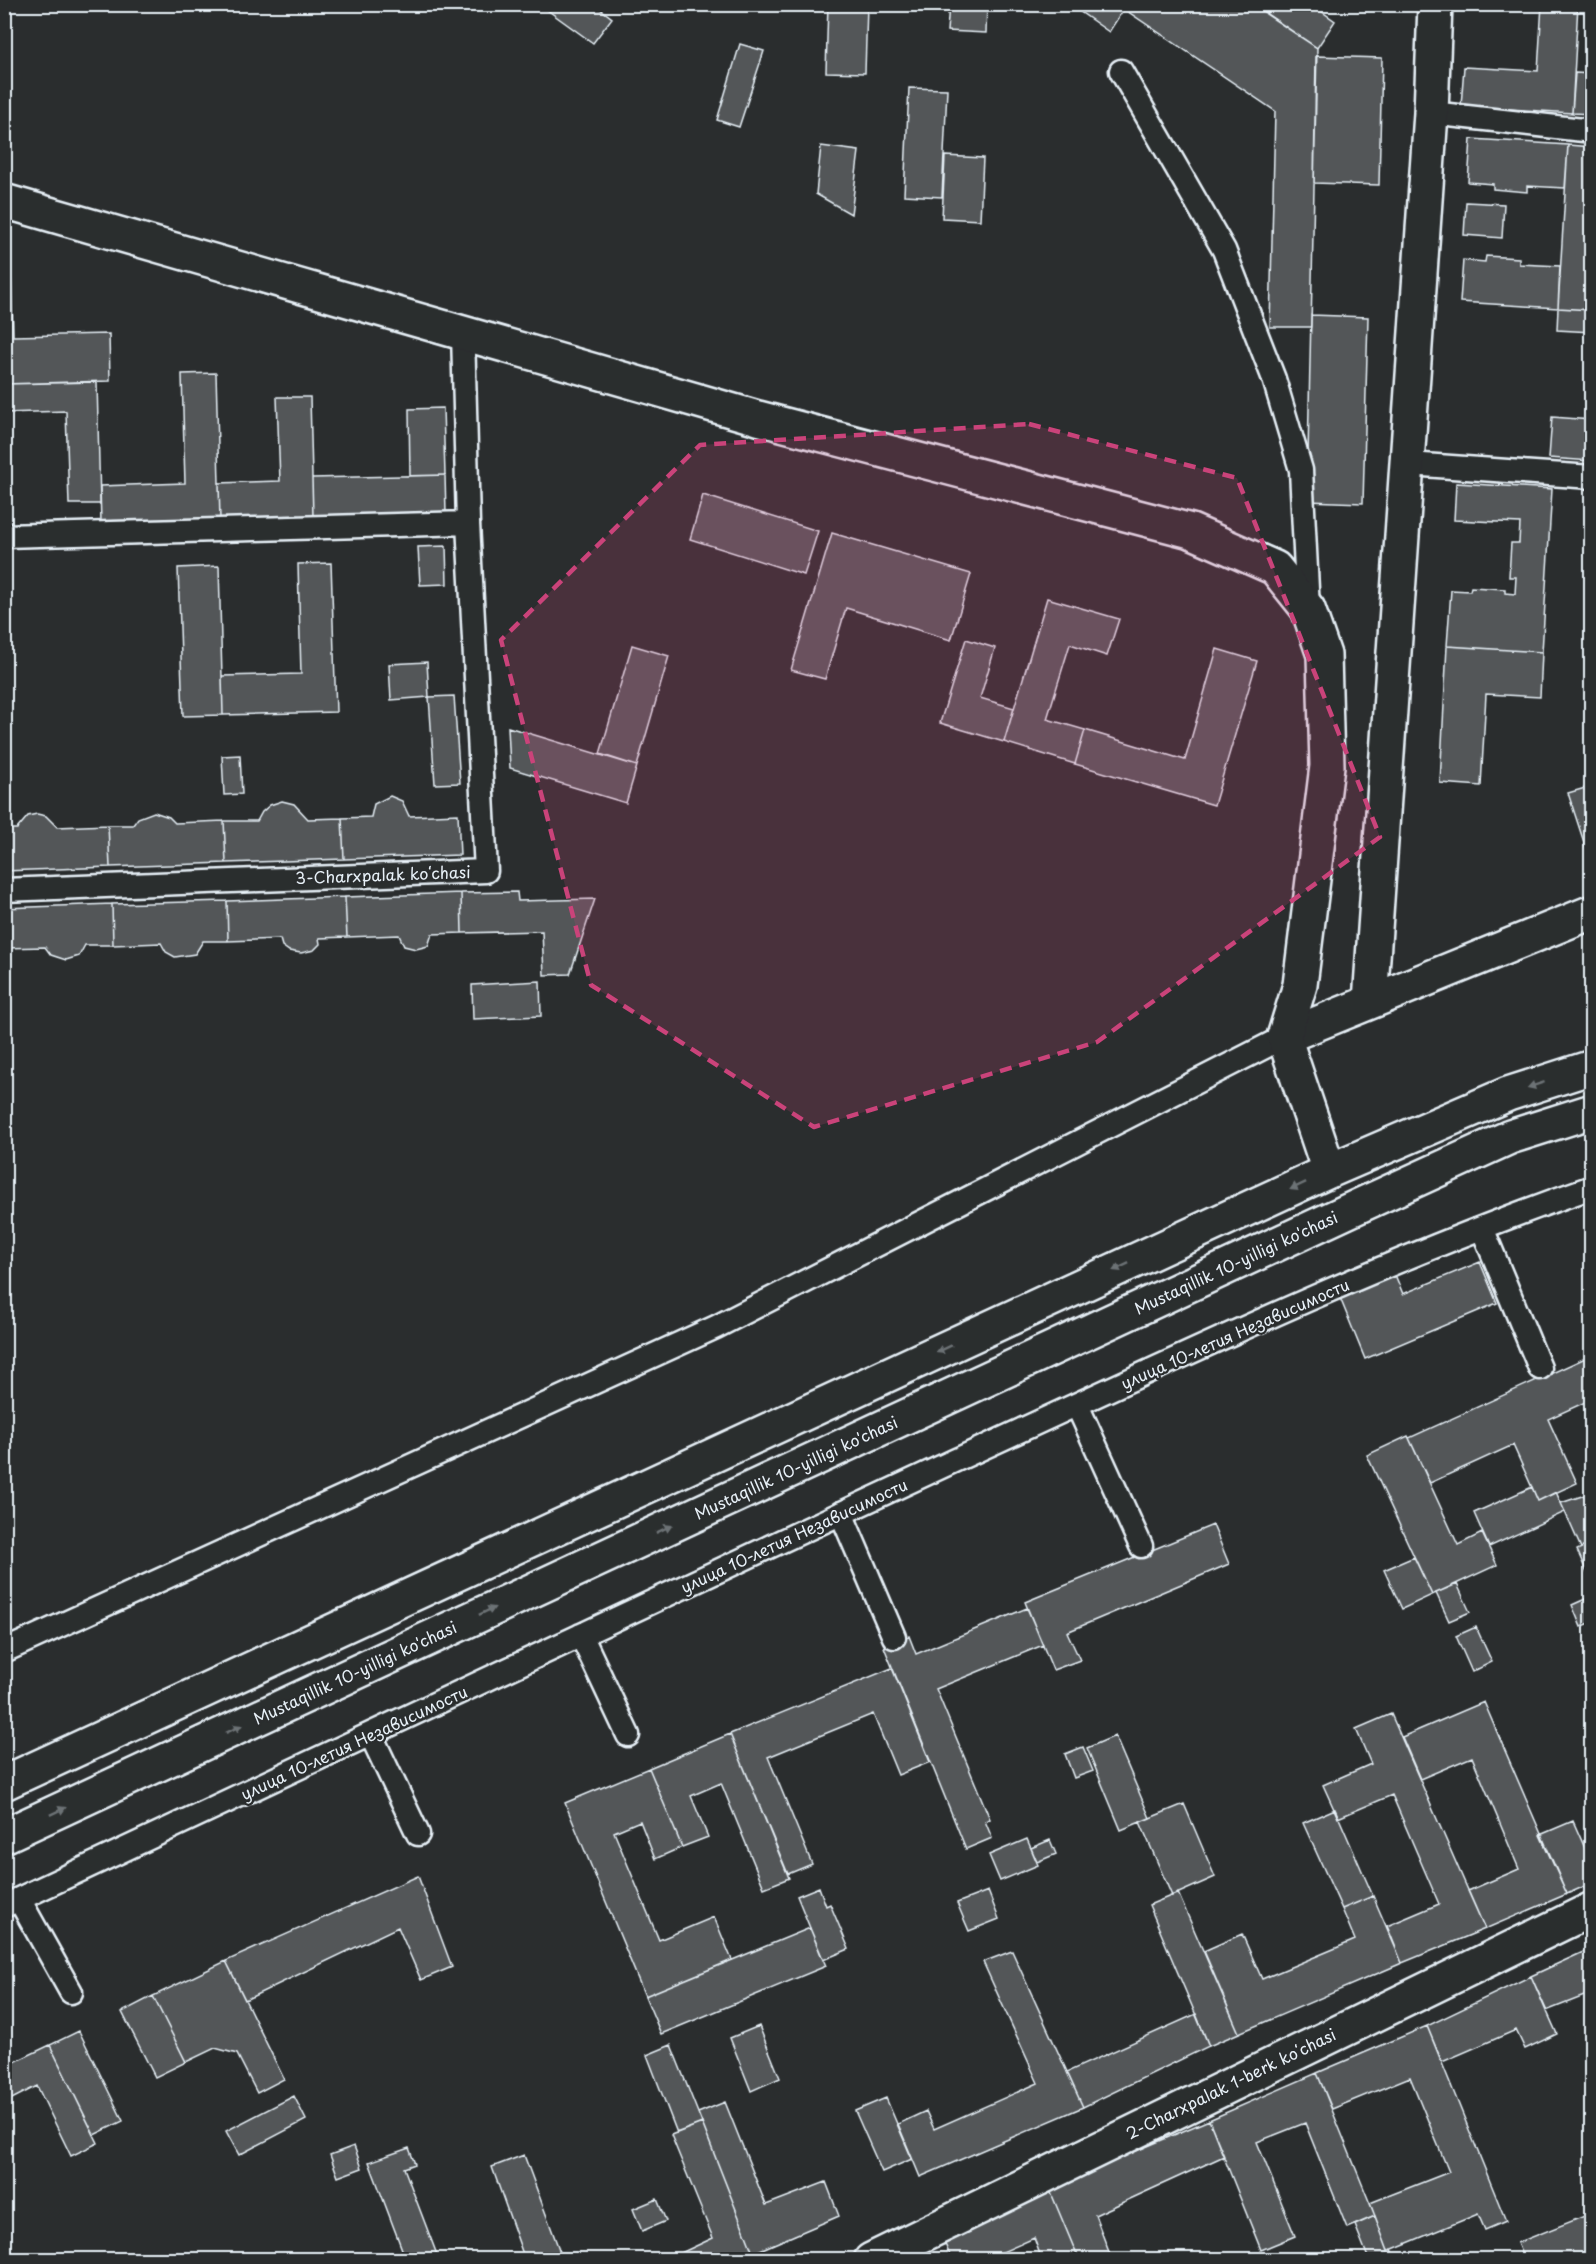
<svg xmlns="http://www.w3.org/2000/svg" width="1596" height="2264" font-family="'Playpen Sans',sans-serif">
<rect width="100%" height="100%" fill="#2a2d2e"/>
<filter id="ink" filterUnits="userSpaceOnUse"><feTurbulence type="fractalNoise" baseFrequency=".0167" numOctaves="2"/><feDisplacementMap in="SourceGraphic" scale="12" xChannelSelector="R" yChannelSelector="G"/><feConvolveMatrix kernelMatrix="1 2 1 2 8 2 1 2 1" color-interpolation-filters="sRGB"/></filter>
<g filter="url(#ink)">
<path fill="#535759" stroke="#e8f1f8" stroke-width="1.5" d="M539,4H594L612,18L593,43Z
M828,4H867L865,73L826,72Z
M949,4H987L986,33L947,31Z
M1069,4H1127L1109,32Z
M1127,4H1252L1317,48L1311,327H1270L1275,111L1124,9Z
M1272,4H1311L1335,21L1317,48L1266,14Z
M1542,4H1578L1572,113L1461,106L1464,67L1538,71Z
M740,44L764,51L739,127L717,120Z
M1316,56L1382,58L1379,185L1314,183Z
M1575,73L1592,74V114L1572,113Z
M909,88L947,89L942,197L904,195Z
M1471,139L1568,145L1565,188L1527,186V192L1493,189V184L1468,182Z
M1568,145L1592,147L1591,310L1558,308Z
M821,146L859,151L851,214L816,194Z
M945,156L983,158L980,220L942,218Z
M1466,202L1504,204L1502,238L1464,235Z
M1486,256L1519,258V264L1560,266L1558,308L1460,302L1463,260L1485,262Z
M4,269H11L13,336L109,334L110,381L4,384Z
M1558,308L1592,310V332L1557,330Z
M1311,315L1368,317L1363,503L1307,501Z
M216,373L220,520L101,523L100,486L185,483L182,374Z
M97,382L100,504H69L66,411L4,413V384Z
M277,397H310L313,517L220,520L219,483L280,481Z
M443,408L445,475L410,476L409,409Z
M1552,417L1592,420V461L1549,458Z
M445,475L446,514L313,517L312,478Z
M1456,483L1552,489L1542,652L1447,646L1451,590L1470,591L1471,587L1505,589V593L1515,594L1516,577H1509L1511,543H1519L1520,523L1454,520Z
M703,495L818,531L804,575L690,539Z
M832,533L971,574L951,640L846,608L825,679L791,670Z
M446,546L447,584L420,585L418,547Z
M331,563L336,712L223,715L222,676L301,674L298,564Z
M219,566L223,715L183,716L178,568Z
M1047,598L1119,619L1107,656L1070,644L1047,719L1085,730L1075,764L1004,742Z
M966,639L995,648L980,698L1014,708L1004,742L940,723Z
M632,645L669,656L637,766L600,754Z
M1447,646L1542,652L1540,697L1486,694L1481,786L1440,783Z
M1217,649L1257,661L1214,805L1075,764L1085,730L1185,760Z
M427,662L429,697L391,700L389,664Z
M454,696L460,783L435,784L429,697Z
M508,727L637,766L626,803L510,768Z
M240,755L242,794L224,795L222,756Z
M1592,786V867L1568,793Z
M390,796L402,801L409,816L458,814L460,855L344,859L342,818L371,817L374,804Z
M282,801L294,804L308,819L342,818L344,859L226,863L224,821H257L262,812L270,805Z
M154,812L169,817L175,823L224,821L226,863L110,867L108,825H133L138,818Z
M37,814L46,816L57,827L108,825L110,867L4,871V829H17L28,816Z
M517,892L518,901L595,899L570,974L544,975L542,931L462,933L461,893Z
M461,893L462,933L432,934L428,946L416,949L404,946L399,935L347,937L345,897Z
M345,897L347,937L319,938L320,944L314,950L301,953L289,951L282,946L280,939L228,941L227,901Z
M227,901L228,941H203L195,954L175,957L166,952L161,943L113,945L112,904Z
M112,904L113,945H85L79,956L66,960L51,955L45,947L4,948V908Z
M540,981L541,1016L473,1019L472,985Z
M1480,1262L1497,1303L1365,1359L1338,1293L1393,1270L1403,1294Z
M1592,1355V1399L1548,1419L1577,1483L1538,1501L1513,1445L1430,1483L1409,1438Z
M1408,1436L1458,1545L1482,1533L1497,1565L1432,1595L1367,1455Z
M1532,1487L1538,1501L1556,1492L1565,1512L1489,1547L1474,1513Z
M1585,1495L1592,1510V1543L1581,1548L1561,1503Z
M1213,1525L1229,1564L1067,1632L1080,1660L1053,1670L1025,1602Z
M1592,1543V1584L1577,1550Z
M1414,1557L1432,1595L1402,1609L1384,1570Z
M1457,1584L1470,1612L1449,1621L1436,1593Z
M1592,1596V1622L1581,1627L1572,1605Z
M1027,1608L1043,1645L936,1689L990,1819L985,1821L992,1838L966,1849L884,1647L909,1636L916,1654Z
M1476,1627L1492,1662L1472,1672L1456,1636Z
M892,1668L930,1762L898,1775L873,1714L768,1757L812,1864L788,1874L730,1734Z
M1484,1702L1567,1894L1485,1929L1468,1891L1519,1869L1472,1757L1420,1779L1402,1737Z
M1391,1714L1485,1929L1402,1963L1387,1926L1439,1904L1392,1795L1338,1818L1323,1785L1371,1764L1356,1729Z
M730,1734L789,1878L764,1888L721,1783L691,1796L708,1837L682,1847L649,1768Z
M1115,1736L1150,1818L1121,1830L1087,1748Z
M1083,1747L1093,1771L1074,1778L1065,1754Z
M649,1768L682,1847L655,1859L640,1821L614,1832L659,1940L714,1917L732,1960L645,1996L565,1803Z
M1184,1804L1215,1877L1172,1896L1140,1822Z
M1335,1809L1373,1896L1342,1909L1303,1823Z
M1573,1821L1592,1864V1883L1567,1894L1540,1835Z
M1027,1839L1038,1865L1000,1881L989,1855Z
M1050,1840L1056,1854L1037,1862L1031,1848Z
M418,1876L452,1967L421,1980L398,1927L245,2000L226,1961Z
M819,1887L826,1906L830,1904L849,1949L823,1960L797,1896Z
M988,1891L999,1919L969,1931L957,1903Z
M1178,1893L1239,2033L1209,2046L1149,1905Z
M1373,1896L1402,1963L1239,2033L1204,1951L1242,1934L1262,1979L1355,1940L1342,1909Z
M810,1928L826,1966L661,2034L645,1996Z
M1592,1948V1993L1546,2011L1531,1976Z
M1012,1951L1083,2107L920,2177L898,2124L926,2111L934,2129L1038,2083L983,1962Z
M226,1961L284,2079L257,2093L237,2054L215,2048L186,2062L153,1996Z
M1531,1976L1557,2034L1525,2049L1516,2030L1442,2062L1427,2026Z
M153,1996L186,2062L155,2077L122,2012Z
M1196,2014L1209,2046L1083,2107L1067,2072Z
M759,2026L780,2078L751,2091L730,2038Z
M1427,2026L1506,2221L1485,2230L1478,2214L1388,2251L1370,2203L1449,2172L1410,2077L1332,2109L1317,2073Z
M79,2031L123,2121L94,2135L50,2045Z
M50,2045L98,2143L71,2156L37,2086L4,2103V2067Z
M671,2045L702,2123L677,2133L647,2055Z
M1317,2073L1375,2216L1347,2228L1305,2123L1257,2142L1295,2236L1261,2250L1209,2120Z
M294,2096L306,2120L239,2155L226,2131Z
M886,2098L912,2159L882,2172L855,2111Z
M725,2102L766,2205L826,2182L839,2216L753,2253L698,2113Z
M1209,2120L1224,2156L1095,2215L1112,2260H1079L1049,2188Z
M702,2123L753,2253L738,2260H666L713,2238L671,2135Z
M354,2146L362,2168L338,2177L330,2155Z
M409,2148L415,2164L404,2168L439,2260H406L369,2162Z
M524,2155L563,2260H525L492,2167Z
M1049,2188L1079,2260H1042L1034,2238L985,2260H952L941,2235Z
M657,2199L666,2221L642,2231L633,2209Z
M1592,2213V2253L1577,2260H1524L1517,2243Z
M1375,2216L1388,2251L1391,2249L1395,2260H1369L1355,2225Z"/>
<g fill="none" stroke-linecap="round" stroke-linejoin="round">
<g stroke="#e8f1f8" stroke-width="27">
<path id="lane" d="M1121,71L1224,250L1274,379L1301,470L1308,609
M1431,113L1592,131
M463,332L468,523
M1409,464L1592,477
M4,536L468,523L486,871L4,890
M1482,1228L1540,1368
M1077,1405L1141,1546
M841,1513L894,1637
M581,1635L628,1735
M4,1651L716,1327L1284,1037
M371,1735L418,1834
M19,1899L71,1992
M4,1906C322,1758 638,1607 956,1460C1166,1364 1374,1263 1592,1187"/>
</g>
<g stroke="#e8f1f8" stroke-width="38">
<path id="street" d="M1370,1002L1431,113L1435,4
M1284,1037L1592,912
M871,2260L1592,1909"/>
</g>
<g stroke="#e8f1f8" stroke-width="38">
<path id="secondary" d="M4,201L758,418L1191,531L1275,568L1308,609L1324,655L1327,766L1300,985L1284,1037L1329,1171
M4,1783L1329,1171L1508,1094L1592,1067
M4,1836L1363,1204L1510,1137L1592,1111"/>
</g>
<use href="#lane" stroke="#2a2d2e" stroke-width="22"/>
<use href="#street" stroke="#2a2d2e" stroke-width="33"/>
<use href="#secondary" stroke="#2a2d2e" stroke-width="33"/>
</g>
<defs><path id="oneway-solid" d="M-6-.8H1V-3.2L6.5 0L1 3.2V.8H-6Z" transform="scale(1.5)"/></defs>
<g fill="#6c7275">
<use href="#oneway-solid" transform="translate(1536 1085) rotate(162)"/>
<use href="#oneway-solid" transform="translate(1298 1186) rotate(155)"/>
<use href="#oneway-solid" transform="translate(1121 1267) rotate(155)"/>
<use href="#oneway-solid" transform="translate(944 1349) rotate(155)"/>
<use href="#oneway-solid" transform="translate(664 1529) rotate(-25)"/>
<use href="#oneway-solid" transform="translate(487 1611) rotate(-25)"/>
<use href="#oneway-solid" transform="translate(234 1729) rotate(-25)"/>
<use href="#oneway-solid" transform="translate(58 1811) rotate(-25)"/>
</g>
</g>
<path fill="#ca437a" fill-opacity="0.2" stroke="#ca437a" stroke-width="4.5" stroke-dasharray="12 8" stroke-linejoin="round" d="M1029,424L1237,478L1380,837L1097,1042L814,1127L591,985L501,640L700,445Z"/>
<g text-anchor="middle" stroke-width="4.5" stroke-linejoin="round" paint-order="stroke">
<g font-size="16" fill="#e8f1f8" stroke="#2a2d2e">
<text transform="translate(383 875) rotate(-2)" y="6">3-Charxpalak koʻchasi</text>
<text transform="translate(1236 1263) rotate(-25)" y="6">Mustaqillik 10-yilligi ko'chasi</text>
<text transform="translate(1235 1334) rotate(-24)" y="6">улица 10-летия Независимости</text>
<text transform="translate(796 1468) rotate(-25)" y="6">Mustaqillik 10-yilligi ko'chasi</text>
<text transform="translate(794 1536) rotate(-25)" y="6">улица 10-летия Независимости</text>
<text transform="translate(355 1673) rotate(-25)" y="6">Mustaqillik 10-yilligi ko'chasi</text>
<text transform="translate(354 1743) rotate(-25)" y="6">улица 10-летия Независимости</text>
<text transform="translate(1231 2084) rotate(-26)" y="6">2-Charxpalak 1-berk koʻchasi</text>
</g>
</g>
<rect width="1596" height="2264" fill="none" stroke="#2a2d2e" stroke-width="24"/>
<rect x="12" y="12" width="1572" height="2240" fill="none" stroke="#e8f1f8" stroke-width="2" filter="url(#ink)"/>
</svg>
